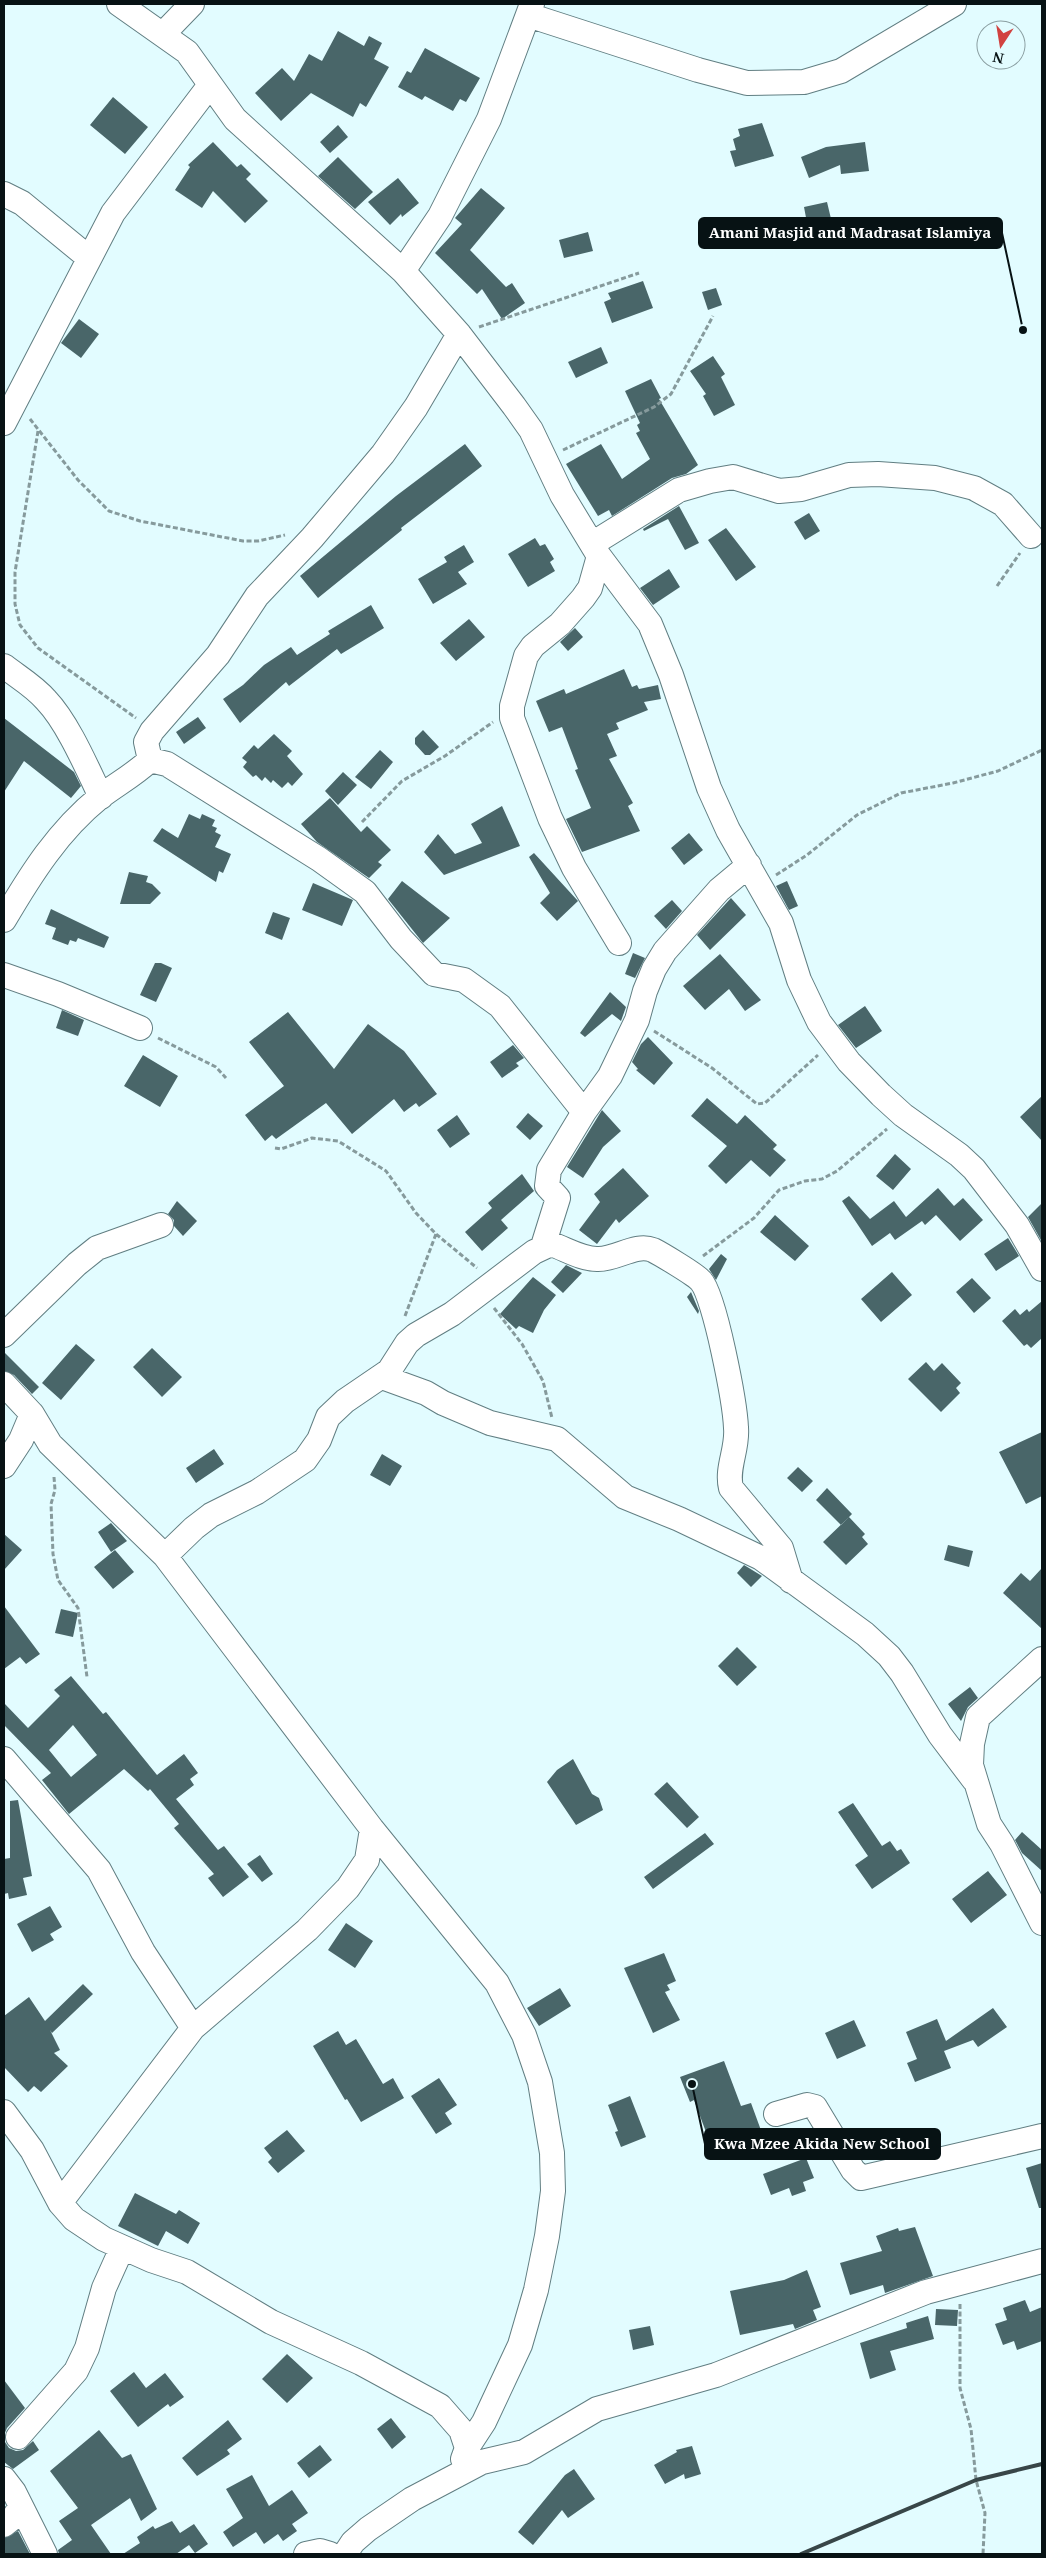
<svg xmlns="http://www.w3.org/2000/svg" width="1046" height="2558" font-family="'Noto Serif',serif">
<rect width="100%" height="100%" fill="#e2fcff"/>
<path fill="#496669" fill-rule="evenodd" d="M338,31L364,46L369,36L382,43L374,59L389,67L366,107L360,103L353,117L311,93L281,121L255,93L282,68L294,81L309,54L322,61Z
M425,48L480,78L466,102L460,99L453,111L425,96L422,100L398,87L407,71L411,73Z
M113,97L148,127L125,154L90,125Z
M762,123L774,156L735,167L730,151L736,150L733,139L740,136L738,129Z
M338,125L348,137L330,153L320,142Z
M213,142L237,167L241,164L251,174L246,179L268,201L245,223L213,191L202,208L175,190L190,167L188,165Z
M865,142L869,171L841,174L840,165L809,178L801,157L826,147Z
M338,157L373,192L355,209L318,176Z
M398,178L419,203L402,217L401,214L390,225L368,202Z
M481,188L505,208L470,250L506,287L512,283L525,303L502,319L482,289L477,294L435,253L462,224L455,218Z
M827,202L832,223H836L839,241L811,244L804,207Z
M588,232L593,251L564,258L559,240Z
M643,281L653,308L612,323L604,302L611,299L608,293Z
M716,288L722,305L708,310L702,292Z
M79,319L99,334L81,358L61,343Z
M601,347L608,363L576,378L568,362Z
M713,356L725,374L721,377L735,405L714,416L703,396L706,394L690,371Z
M651,379L661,398L659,399L698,465L686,474L672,478L612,516L609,510L598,516L566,464L601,444L622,479L650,459L636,433L640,431L637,425L640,423L625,391Z
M465,444L482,466L401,528L402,530L318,598L300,576L396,496Z
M679,506L699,543L685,550L668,519L644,531L643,529Z
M809,513L820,531L805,540L794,522Z
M726,528L756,567L736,581L708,540Z
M535,538L540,546L545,544L554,559L550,562L555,571L528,587L508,554Z
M464,545L474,562L458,572L467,584L433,604L418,579L447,562L444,557Z
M669,569L680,587L653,605L640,588Z
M371,605L384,628L341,654L337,649L289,686L286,682L240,723L223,699L243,685L264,665L291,647L297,655L330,634L328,631Z
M469,619L485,637L456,661L440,643Z
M575,628L583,637L568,651L560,642Z
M624,669L632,687L637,685L639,689L658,685L661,699L644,702L648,710L616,723L619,729L607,734L617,756L609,759L633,803L628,806L640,831L582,852L566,819L591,808L575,770L578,769L562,727L549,732L536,701L564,689L566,694Z
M198,717L206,728L184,744L176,732Z
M4,718L74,772L81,786L71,798L24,761L4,792Z
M423,730L439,747L430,755H425L415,744V738Z
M274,734L292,751L287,756L303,774L292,786L288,782L282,788L273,780L271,783L265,777L262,781L256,775L253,777L243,767L247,762L242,758L254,745L258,749Z
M380,750L393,762L371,789L355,777Z
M343,772L357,785L338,805L325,791Z
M330,798L361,832L367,826L391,850L378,862L382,865L369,878L317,842L301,824Z
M502,806L520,846L444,875L424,852L438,834L455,854L482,843L471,824Z
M189,814L200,819L202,814L215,820L212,826L217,828L215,832L221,835L215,847L231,854L223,873L219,871L216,882L153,841L162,828L178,838Z
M689,833L703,850L684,865L671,848Z
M534,853L578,901L557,921L540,903L550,893L529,857Z
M129,872L148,876L146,882L152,884L161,893L150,904H120Z
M402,881L450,918L423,943L388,899Z
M787,881L798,906L789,910L776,886Z
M313,883L353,900L342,926L302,910Z
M731,898L746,915L710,950L697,935Z
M672,900L682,911L666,929L654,916Z
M51,909L109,937L104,948L78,938L76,942L70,940L68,945L52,939L56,928L45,924Z
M273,912L290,918L282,940L265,933Z
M633,953L645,958L635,978L625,974Z
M720,954L761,1000L745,1011L729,989L705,1010L683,986Z
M155,963H161L172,968L156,1002L140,995Z
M610,992L626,1007L621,1021L612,1014L585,1037L580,1033Z
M865,1006L882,1031L856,1048L838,1025Z
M62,1010L84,1020L78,1036L56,1028Z
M288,1012L334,1069L368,1024L404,1051L437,1094L419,1107L416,1103L404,1112L394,1099L352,1134L326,1103L276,1139L272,1135L265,1141L245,1115L284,1086L249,1042Z
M648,1037L673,1063L654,1085L636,1070L638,1069L632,1062L641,1044Z
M513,1045L524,1058L516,1063L519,1066L502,1078L490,1062Z
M143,1055L178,1076L160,1107L124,1086Z
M1042,1096V1141L1020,1117Z
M707,1098L737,1124L745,1115L777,1145L773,1149L786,1160L770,1177L751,1160L726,1184L708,1166L727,1146L691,1116Z
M602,1110L621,1131L603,1147L583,1178L567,1167Z
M528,1113L543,1126L530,1140L516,1127Z
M457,1115L470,1134L450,1148L437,1130Z
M895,1154L911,1169L893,1190L876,1176Z
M623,1168L649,1196L619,1223L616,1219L597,1244L579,1230L600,1202L594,1194Z
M522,1174L534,1191L501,1220L508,1228L482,1251L465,1232L492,1208L488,1203Z
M938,1188L954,1206L963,1198L983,1220L960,1241L936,1215L925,1225L922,1221L895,1240L890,1233L872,1246L842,1201L849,1196L870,1219L894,1201L906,1217Z
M177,1201L197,1221L183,1236L174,1226V1220L168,1214Z
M1042,1203V1242L1028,1217Z
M775,1215L809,1246L795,1261L760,1232Z
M1008,1238L1019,1256L996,1271L984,1254Z
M721,1254L727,1259L716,1280L709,1269Z
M566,1265L582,1273L563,1293L551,1282Z
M892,1272L912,1295L881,1322L861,1299Z
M533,1277L556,1295L544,1310L533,1333L519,1326L516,1329L500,1314Z
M972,1278L991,1298L974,1313L956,1292Z
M691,1292L699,1311L698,1314L687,1297Z
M1042,1301V1338L1031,1348L1027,1344L1024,1346L1002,1321L1015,1309L1020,1315L1027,1309L1029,1312Z
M76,1344L95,1360L61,1400L42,1383Z
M152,1348L182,1377L162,1397L133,1367Z
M4,1352L39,1387L32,1394L14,1375L4,1371Z
M926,1362L934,1371L942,1363L961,1383L956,1388L960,1393L941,1412L908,1379Z
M1042,1432V1496L1026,1504L999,1452Z
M214,1449L224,1464L196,1483L186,1468Z
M382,1454L402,1466L390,1486L370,1475Z
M798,1467L813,1481L802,1492L787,1478Z
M827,1488L852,1514L841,1525L816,1500Z
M849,1517L865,1534L862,1537L868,1544L846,1565L823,1542Z
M111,1523L127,1541L111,1552L98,1532Z
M4,1534L22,1550L4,1570Z
M948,1545L973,1551L969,1567L944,1560Z
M115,1550L134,1572L113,1589L94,1567Z
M744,1565L762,1576L751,1587L737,1573Z
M1042,1568V1629L1003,1593L1021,1573L1030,1581Z
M4,1606L40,1654L26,1664L20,1657L4,1669Z
M61,1609L78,1613L73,1637L55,1633Z
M737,1647L757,1667L737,1686L718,1666Z
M71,1676L103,1714L106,1712L157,1775L184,1754L198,1773L190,1779L194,1785L176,1799L218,1850L224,1846L249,1877L223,1897L208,1878L214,1874L174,1828L179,1824L150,1789L148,1791L124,1769L69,1814L42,1780L51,1773L4,1725V1703L28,1728L60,1696L54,1690ZM73,1725L97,1755L71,1777L49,1750Z
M970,1687L978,1698L968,1707L961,1721L948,1704Z
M573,1759L592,1794L599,1798L603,1810L576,1825L547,1782L557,1770Z
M667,1782L699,1817L687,1828L654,1794Z
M18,1800L32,1876L23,1878L27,1895L9,1899L8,1893L4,1894V1859L10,1858V1801Z
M853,1803L882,1846L890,1841L897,1851L901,1849L910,1863L872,1889L855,1865L868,1856L838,1812Z
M1022,1832L1042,1850V1871L1022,1853L1015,1840Z
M705,1833L714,1844L653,1889L644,1877Z
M260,1855L273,1874L262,1882L247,1864Z
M988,1871L1007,1895L971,1923L952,1899Z
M50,1906L62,1927L50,1934L54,1940L32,1952L17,1924Z
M346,1923L373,1941L355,1968L328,1950Z
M664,1953L676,1981L667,1985L670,1990L665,1992L680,2020L653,2033L624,1968Z
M83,1984L93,1994L52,2033L50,2030L60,2050L54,2053L68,2066L41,2092L34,2086L28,2092L4,2067V2016L29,1997L45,2021Z
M560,1988L571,2006L539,2026L527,2008Z
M993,2008L1007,2027L978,2047L973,2040L944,2051L951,2068L915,2082L907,2063L917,2059L906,2032L937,2019L946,2041Z
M854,2020L866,2046L837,2059L825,2033Z
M338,2031L346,2045L356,2039L383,2084L393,2078L404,2098L361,2122L347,2099L345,2100L313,2046Z
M724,2061L741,2106L751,2103L766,2144L719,2157L715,2147L712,2148L694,2100L690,2102L680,2077Z
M439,2078L457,2105L445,2113L452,2124L436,2134L411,2096Z
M630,2096L646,2137L621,2147L615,2132L618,2131L608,2105Z
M287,2130L305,2151L278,2173L268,2162L272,2158L264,2148Z
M806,2158L814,2178L803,2182L806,2191L792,2196L789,2188L771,2195L763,2174Z
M1042,2163V2208H1039L1026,2168Z
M135,2193L176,2214L179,2210L200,2223L188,2244L166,2231L158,2246L118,2226Z
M915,2227L933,2276L885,2293L883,2285L850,2295L840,2263L882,2251L876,2236L898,2228L899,2231Z
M807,2270L821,2307L813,2310L817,2320L795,2329L793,2324L740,2335L730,2291L784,2280Z
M1025,2300L1030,2312L1042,2307V2341L1017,2350L1014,2341L1003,2345L995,2324L1007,2320L1003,2308Z
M936,2309L958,2310L957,2326L935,2325Z
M928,2316L934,2339L890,2351L896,2370L870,2379L860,2343L907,2328L906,2323Z
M650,2326L654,2345L633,2350L629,2330Z
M287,2354L313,2378L287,2403L262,2379Z
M134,2372L146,2388L165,2373L184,2397L170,2407L168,2404L138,2427L110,2391Z
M4,2380L25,2408L7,2428L4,2435L5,2442L9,2448L16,2451L23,2450L33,2441L39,2450L13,2469L4,2462Z
M391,2418L406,2437L392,2449L377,2429Z
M228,2420L242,2439L227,2450L230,2454L197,2476L182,2458Z
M99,2430L122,2458L131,2454L157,2509L141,2521L130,2498L91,2525L111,2554H59L58,2550L72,2540L59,2521L78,2508L50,2471Z
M320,2445L332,2460L309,2478L297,2463Z
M692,2446L701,2474L685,2479L684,2474L665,2484L654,2465L677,2452L676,2450Z
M574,2469L595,2499L568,2518L562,2510L533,2545L518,2532L565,2475Z
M252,2475L269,2506L292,2490L308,2513L292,2524L297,2531L283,2541L278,2534L264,2544L256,2532L233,2547L223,2532L243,2518L226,2489Z
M172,2521L180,2533L194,2524L208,2544L195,2553L189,2545L176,2554H123L140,2543L137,2537L153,2526L155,2529Z
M18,2531L30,2554H4V2538Z"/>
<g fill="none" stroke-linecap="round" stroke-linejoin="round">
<g stroke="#617e82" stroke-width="26">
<path id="minor" d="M119,4L187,52L235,119L403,271L459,334L514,406L531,430L562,495L599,556L650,624L671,675L709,788L728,830L781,923L799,980L819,1022L849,1062L881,1095L903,1115L959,1155L974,1169L1017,1225L1042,1269
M528,15L698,70L747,83L804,82L841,71L954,4
M163,34L192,4
M4,194L22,203L89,258
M403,271L440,216L489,119L532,4
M4,423L113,213L210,85
M592,544L679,490L710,481L733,477L779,491L801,489L849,475L878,474L935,478L974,488L1003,504L1031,536
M599,556L590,588L583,598L560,624L533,646L526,656L512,706V718L550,818L574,868L619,943
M4,666C18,677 34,686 46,700C68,723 87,768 101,797
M150,760L146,742L152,731L218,655L257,596L312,538L383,454L416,407L459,334
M4,920C31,874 58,831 100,797C117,784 134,775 150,760L167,764L319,859L365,892L401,939L434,974L464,980L500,1006L584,1112
M4,975L58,994L140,1028
M543,1246L558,1198L547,1186L549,1170L584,1112L610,1076L637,1020L645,991L654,969L665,951L719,890L749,865
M4,1335L77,1264L97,1248L161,1225
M382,1377L426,1393L443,1403L490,1423L557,1439L625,1497L679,1519L761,1558L865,1634L889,1656L902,1673L940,1735L974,1780
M4,1384L32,1414L50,1444L165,1556L372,1829L497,1983L524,2035L540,2082L552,2153L553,2191L547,2236L536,2290L520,2345L484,2422L467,2448
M4,1466L21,1440L32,1414
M165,1556L194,1528L211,1515L257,1492L305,1460L319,1440L328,1417L345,1401L389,1371L407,1343L416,1335L452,1314L534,1252L551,1244C566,1249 581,1259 597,1259C616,1260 635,1243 653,1250C659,1253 698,1276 701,1281C715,1297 735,1403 736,1428C738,1449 726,1468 731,1488L781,1548L791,1581
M1042,1659L978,1717L972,1744L971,1765L989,1824L1002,1844L1042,1923
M4,1759L99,1870L143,1952L193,2028
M4,2112L32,2150L60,2203L74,2219L104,2239L151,2260L187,2272L271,2322L361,2363L440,2406L461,2430L467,2448L463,2459
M776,2114L807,2105L815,2107L853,2170L861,2178L1042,2136
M60,2203L193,2028L307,1930L348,1888L367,1860L372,1829
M18,2437L76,2371L87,2348L104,2288L122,2248
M4,2479L14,2492L21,2506L14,2517L4,2525
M21,2506L45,2554
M306,2554L320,2551L330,2554
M345,2554L353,2542L368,2529L412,2499L482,2462L524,2452L597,2409L716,2375L926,2292L1042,2261"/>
</g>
<path stroke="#869a9c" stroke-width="3" stroke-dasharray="5 2.5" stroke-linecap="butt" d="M479,327L639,273
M30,419L78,480L109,511L140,521L243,541H258L285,535
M38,431L15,572V604L20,625L38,648L136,718
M563,450L654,407L671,394L713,316
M997,586L1020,553
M362,822L402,781L445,756L493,722
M776,875L807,855L857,815L901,793L953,783L998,771L1042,750
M654,1031L712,1068L757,1104L765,1103L818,1055
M158,1038L216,1067L226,1078
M275,1148L281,1149L312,1138L338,1141L386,1171L416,1213L436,1234L477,1268
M703,1256L754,1218L779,1190L805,1181L822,1179L837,1171L887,1129
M494,1308L522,1344L543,1381L552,1418
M405,1316L436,1234
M54,1477L55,1490L51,1504L53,1554L58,1580L78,1608L87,1677
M960,2304V2388L971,2429L976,2480L985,2513L983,2554"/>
<use href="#minor" stroke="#fff" stroke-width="24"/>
<path stroke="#384648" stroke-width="4" d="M801,2554L976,2480L1042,2464"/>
</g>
<path fill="none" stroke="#071214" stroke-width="2" d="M1023 330L1002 233M692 2084L705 2144"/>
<g fill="#071214" stroke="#e2fcff" stroke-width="2">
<circle cx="1023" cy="330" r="5"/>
<circle cx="692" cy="2084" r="5"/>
</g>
<g fill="#071214" stroke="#071214" stroke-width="2">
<rect x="699" y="218" width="303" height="30" rx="5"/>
<rect x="705" y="2129" width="235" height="30" rx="5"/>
</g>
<g font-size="15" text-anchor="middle" font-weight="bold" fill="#fff">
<text x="850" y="238">Amani Masjid and Madrasat Islamiya</text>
<text x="822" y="2149">Kwa Mzee Akida New School</text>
</g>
<rect width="1046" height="2558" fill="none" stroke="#071214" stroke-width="10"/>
<g transform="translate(1001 45) rotate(192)"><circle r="24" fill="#e2fcff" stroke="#8a9ea1"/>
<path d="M0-4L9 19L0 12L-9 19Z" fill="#d14240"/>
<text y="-8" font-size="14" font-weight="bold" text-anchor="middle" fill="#071214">N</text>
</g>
</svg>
